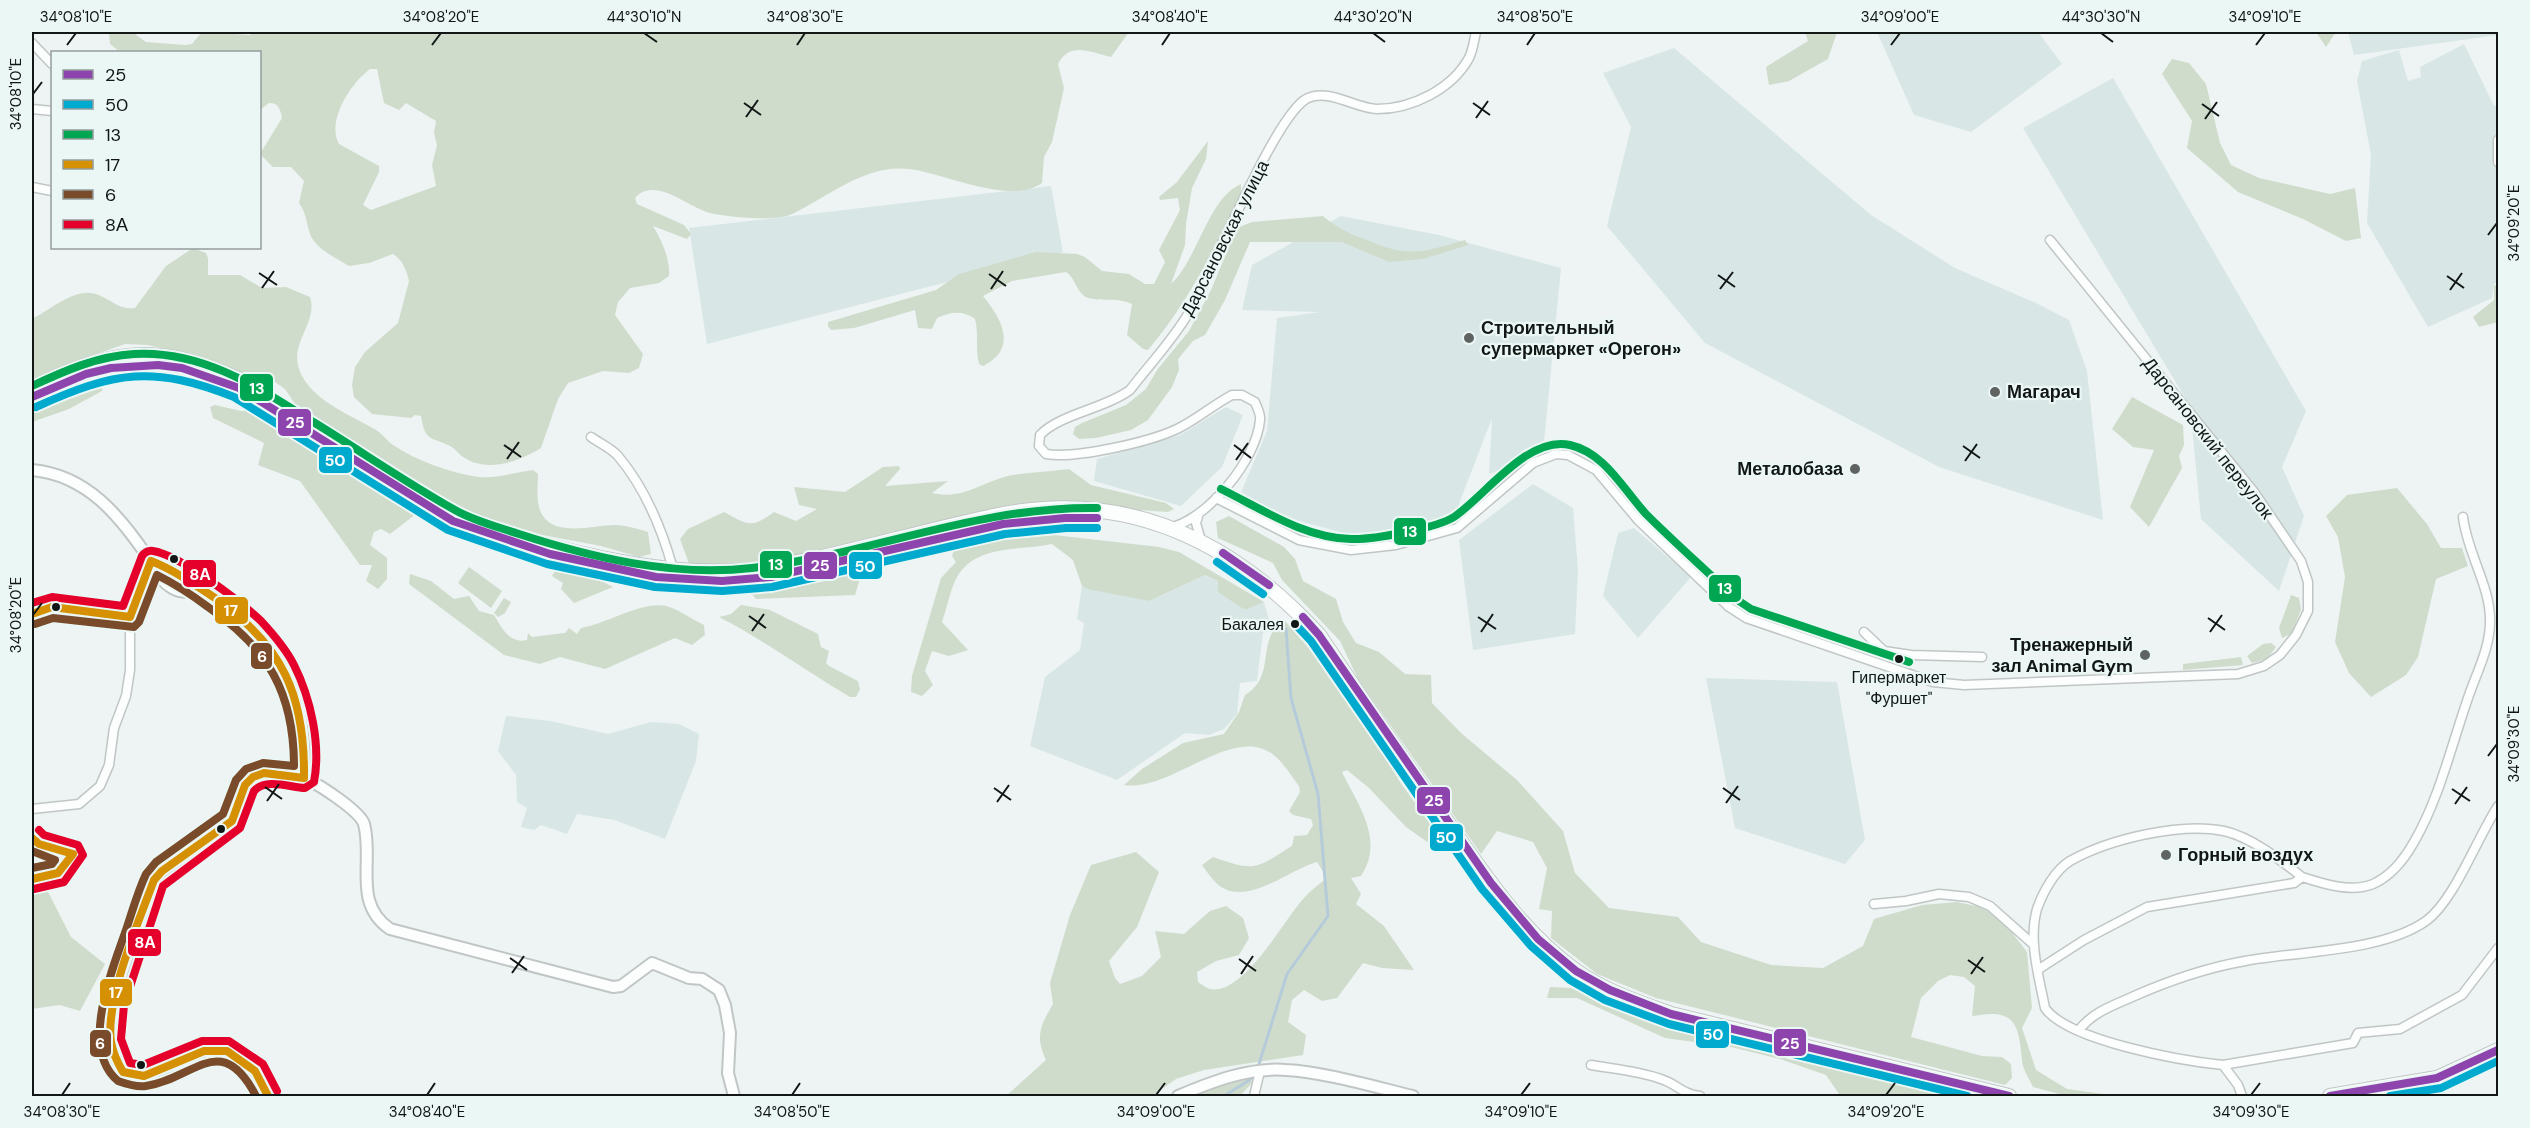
<svg xmlns="http://www.w3.org/2000/svg" width="2530" height="1128" font-family="'DM Sans',sans-serif">
<rect width="100%" height="100%" fill="#edf4f3"/>
<path fill="#d8e7e5" d="M1877,32H2038L2062,64L1971,132L1914,115Z
M2348,32H2498V35L2354,55Z
M2464,44L2494,106L2498,105V282L2494,284L2492,298L2428,327L2367,223L2371,155L2357,81L2362,61L2399,50L2408,81L2421,77L2420,67Z
M1674,48L1871,215L1955,268L2036,303L2069,320L2087,371L2103,520L1939,467L1705,343L1607,226L1631,127L1603,73Z
M2113,78L2306,411L2282,467L2304,516L2279,591L2201,519L2190,406L2023,128Z
M1051,186L1063,252L707,344L689,228Z
M1341,216L1439,235L1561,268L1543,452L1489,474L1492,418L1454,517L1355,536L1236,504L1267,431L1277,318L1320,312L1242,310L1252,265Z
M1226,407L1243,415L1222,467L1181,506L1094,481L1097,459L1180,435Z
M1533,484L1573,508L1578,570L1575,634L1473,650L1459,540Z
M1634,528L1691,577L1638,638L1603,596L1618,533Z
M190,563L203,568L213,579L211,583L207,584L186,568Z
M1205,575L1218,581L1244,610L1264,602L1272,630L1263,633L1257,681L1240,683L1237,714L1224,729L1209,735L1185,733L1117,780L1030,746L1045,677L1080,650L1084,623L1077,619L1082,586L1149,601Z
M1706,678L1837,682L1865,840L1845,864L1735,828Z
M506,716L550,721L608,734L651,722L679,724L699,734L696,761L665,839L614,820L577,814L567,834L541,825L534,830L521,827L527,808L517,802L516,775L498,751Z"/>
<path fill="#cfdccc" fill-rule="evenodd" d="M109,32H132L146,42L186,45L192,44L202,32L250,35L252,32H1129L1111,57C1090,52 1070,41 1058,64L1064,88L1052,142L1044,157L1042,183C1010,206 945,173 909,169C865,164 830,196 792,214C777,222 727,217 710,213C690,208 654,175 635,198L637,204L684,225L691,234L687,239L653,226C662,241 670,258 669,276L659,283L630,288L618,302L615,315L643,354L639,368L629,373L603,371L568,383L558,399L541,448C520,461 488,473 465,458C459,455 456,449 450,446C429,436 425,441 421,416L415,415L411,418L372,414L354,397L352,385L355,367L365,352L398,323L409,281C407,271 402,259 393,254L369,263L349,266C335,257 313,248 309,231C306,220 306,213 299,203L304,181L291,167H273L260,154L282,118C280,109 279,103 269,103L260,110V52H120L110,44ZM370,69H377L384,103L399,110L406,103L436,121L434,133L437,145L432,165L436,186L371,210L363,205L379,172V166L339,144C326,121 351,83 370,69Z
M1805,32H1837L1828,59L1789,81L1769,85L1766,67L1808,41Z
M2316,32H2336L2326,47Z
M2172,59L2189,63L2206,84L2220,143L2231,165L2259,178L2330,194L2355,188L2361,238L2346,241L2303,219L2238,192L2187,148L2192,121L2162,74Z
M1208,141L1206,159L1192,188L1186,224L1185,245L1171,284C1198,259 1208,198 1241,184V193C1215,248 1188,303 1148,350L1143,349L1127,335L1132,304C1119,297 1102,302 1088,298C1076,293 1076,278 1066,272L1012,281L983,296C1001,318 1019,348 983,366L979,364C975,349 979,334 975,319C962,310 951,312 937,318L932,329L918,328L915,310L854,328L831,330L828,326V322L936,290L959,274L1036,252L1077,254L1085,257L1102,271L1129,274L1145,284H1154L1165,262L1159,250L1180,210L1178,198L1160,200L1159,197L1177,182Z
M1323,216C1336,227 1348,233 1364,239C1409,258 1419,253 1465,240L1468,245L1423,259L1389,262L1342,242H1250L1225,300L1205,335L1193,341L1178,359L1179,370L1172,387L1148,420L1131,430L1096,438L1079,439L1073,434L1075,427L1082,423L1126,405L1146,389L1157,370L1189,331L1211,290L1237,228L1252,222Z
M193,248L206,253L208,258V275H240L262,288L286,287L310,297C319,324 285,345 302,376C317,403 351,415 376,430C383,434 387,441 393,445C417,461 450,473 479,477C495,479 517,472 533,470L538,474C538,486 535,505 543,516C557,537 595,525 615,525C626,525 638,529 648,532L651,554L639,557L601,546L506,528L489,521L422,492L301,413L285,389L275,382L250,378L174,351L148,345L125,344L57,368L32,382V319C49,311 70,291 91,293C107,295 118,311 135,308L166,266Z
M2498,284V322L2479,327L2473,317L2494,300V286Z
M91,381L103,386L102,391L69,409L32,422V406Z
M2132,397L2183,425L2184,445L2179,456L2182,468L2149,527L2130,507L2154,450L2133,447L2112,429Z
M215,405L241,411H259L353,477L416,514L390,534L381,529L374,532L370,545L387,558V579L378,589L366,581L372,565H360L300,481L258,465L264,443L213,418L210,407Z
M899,466L900,469L885,486L948,481L932,493C964,500 979,483 1008,476C1027,472 1049,472 1069,469L1091,485L1166,503L1174,509L1168,512L1048,504L758,571L692,572L680,539L688,529L724,512C748,525 751,529 774,512L796,521L817,509L799,505L794,487L845,492L883,467Z
M2397,488L2427,524L2441,548H2462L2468,566L2436,579L2418,657L2406,675L2371,697L2349,673L2335,642L2345,577L2338,537L2326,516L2347,495Z
M1229,516L1284,547L1295,559L1303,581L1336,599L1343,622L1356,643L1379,652L1405,674L1431,675L1432,703L1461,733L1517,780L1563,831L1575,873L1609,908L1678,917L1701,942L1771,965L1823,968L1863,946L1874,919L1922,905L1957,902L1981,907L2003,921L2027,952L2032,1008L2022,1028L2036,1070L2067,1089L2118,1096H2067L2033,1087C2030,1080 2025,1073 2023,1066C2020,1051 2022,1022 2004,1016C1994,1012 1982,1015 1972,1016L1975,986L1964,977L1950,975L1938,981L1921,998L1911,1037L1982,1056L2002,1057L2011,1064L2012,1078L2005,1085L1656,998L1597,974L1551,938L1552,911L1539,909L1547,868L1533,842L1497,831L1481,854L1358,679L1340,641L1282,580L1273,563L1218,538L1216,522Z
M1054,535L1159,547L1179,552L1264,602L1245,610L1218,592V581L1205,575L1149,601L1088,589L1082,586L1073,560L1052,544C1021,551 976,544 957,577C950,590 947,608 942,622L968,650L949,656L932,651L925,671L933,685L922,696L911,692L912,676L941,578L956,562L952,556L954,550L977,541Z
M914,553L916,558L866,571L865,565Z
M469,567L502,591L491,608L458,583Z
M556,569L593,577L613,587L574,603L561,589L563,583L552,576Z
M855,573L859,582L855,595L756,599L751,593L756,587Z
M410,574L431,581L454,599L469,596L479,611L494,615C502,628 509,644 527,640L528,633L532,637L565,633L569,628L577,634L581,628C606,624 642,601 666,606C679,609 692,620 704,625L705,635L692,645L675,638L605,669L560,657L540,664L504,655L409,584Z
M2291,595L2299,598L2301,610L2291,634L2282,638L2279,628Z
M504,598L511,602L505,613L498,617L494,613Z
M741,605L770,610L818,634L821,647L829,651L826,663L829,666L858,681L860,689L856,697H850C806,671 764,640 719,617L731,614Z
M1285,621L1343,687L1400,782L1441,839L1432,844L1426,841L1406,827L1369,788L1347,770L1342,772C1358,805 1385,840 1361,876L1351,878L1361,894L1356,904L1384,926L1414,970L1382,968L1363,963L1337,998L1322,1001L1304,990L1292,1000L1288,1022L1306,1035L1303,1055L1204,1070L1176,1079L1152,1096H1006L1046,1060C1035,1036 1040,1026 1053,1004L1050,983L1070,915L1091,865L1136,852L1159,872L1137,927L1109,961L1115,978L1120,984L1142,976L1161,957L1155,931L1184,934L1210,911L1226,906L1243,918L1249,938L1239,955L1216,961L1197,972L1198,982C1201,984 1206,988 1210,989C1243,996 1284,920 1303,899C1310,891 1319,884 1327,878L1317,862C1288,870 1250,905 1221,887C1214,882 1207,872 1202,865L1213,857C1256,872 1255,869 1292,846L1294,836L1307,835L1313,825L1311,819L1293,815L1289,811L1300,792L1299,786C1292,777 1285,765 1276,757C1236,720 1171,793 1124,785L1142,769L1183,743L1224,734L1239,712L1245,695C1278,676 1254,637 1285,621Z
M2271,643L2276,647L2267,659L2252,663L2247,656L2263,644Z
M2241,657L2243,665L2183,670V664Z
M44,884L71,937L105,964L80,1011L60,1005L32,1009V888Z
M1550,987L1571,988L1620,1010L1957,1096H1850L1839,1094L1826,1075L1780,1059L1731,1047L1665,1038L1577,998H1547Z
M1251,1079L1252,1083L1240,1096H1195L1219,1086Z"/>
<g fill="none" stroke-linecap="round" stroke-linejoin="round">
<path stroke="#b5cbda" stroke-width="3" d="M1259,1064L1287,974L1328,916L1318,794L1291,698L1286,629
M1224,1096L1251,1079"/>
<g stroke="#c0c6c5" stroke-width="11">
<path id="minor" d="M32,43L52,64
M32,109L52,111
M2498,140V162
M32,187L52,191
M591,437C599,443 611,448 618,456C645,488 662,529 673,569
M1216,498L1299,540L1351,550L1396,545L1457,528L1533,463L1556,454L1568,455L1596,470L1638,520L1729,607L1746,618L1933,682L1964,685L2238,674L2264,666L2280,655L2296,635L2308,611V582L2301,561L2254,492L2050,240
M1199,513L1196,523L1202,544
M1168,528C1207,521 1257,459 1260,420C1261,414 1257,408 1255,402L1242,395H1232C1213,405 1196,420 1177,429C1149,442 1076,459 1046,454L1039,446L1040,435C1060,414 1104,409 1130,390C1149,365 1172,341 1188,314C1212,273 1273,119 1306,99C1328,87 1356,109 1377,109C1412,109 1452,89 1469,58C1473,50 1474,40 1476,32
M32,614L52,607L130,617
M1864,632L1884,651L1911,655L1982,657
M32,809L79,804L100,786L109,765L114,728L126,696L130,670V617L151,561
M32,838L39,844L73,854L58,873L32,879
M1874,904L1906,901L1939,894L1969,897L1990,906L2034,945
M2039,969L2084,940L2147,907L2294,883L2302,877C2324,884 2351,893 2373,884C2391,876 2405,858 2414,842C2439,799 2451,747 2467,701C2475,676 2490,649 2490,622C2491,587 2467,553 2463,517
M2079,1030C2093,1012 2112,1006 2132,997C2168,981 2205,968 2245,961C2298,951 2382,952 2426,921C2454,901 2477,838 2498,806
M1591,1065C1614,1069 1639,1071 1661,1079C1677,1084 1682,1094 1700,1096
M2223,1065L2353,1043L2358,1033L2400,1029L2462,995L2498,948
M1254,1096L1260,1071
M2242,1096L2238,1085L2223,1065C2183,1061 2068,1041 2045,1008C2039,977 2028,940 2037,909C2043,892 2055,870 2070,861C2109,839 2181,822 2224,831C2251,837 2281,860 2302,877"/>
</g>
<g stroke="#c0c6c5" stroke-width="14">
<path id="tertiary" d="M32,470C87,475 120,516 149,559C156,570 160,581 172,588C182,594 192,592 203,590
M151,561C172,569 188,580 207,593C279,639 309,690 304,778
M268,1096L255,1071L227,1051H204L180,1063L144,1076L123,1072C94,1036 123,971 136,933C142,916 147,898 154,880L162,871C178,859 221,834 232,820C243,807 237,786 254,777C266,770 290,773 303,778C316,782 360,811 364,824C374,861 352,903 390,929L613,987L621,986L652,963L689,978L702,979L719,990L725,1005L730,1033L728,1073L734,1096
M1178,1096C1211,1082 1249,1067 1286,1070C1324,1072 1375,1087 1413,1096"/>
</g>
<g stroke="#c0c6c5" stroke-width="16">
<path id="trunk" d="M32,388C111,350 155,342 238,379L452,512C539,548 660,579 754,570C772,569 791,563 809,560C869,547 928,530 989,517C1121,487 1230,538 1319,635C1361,698 1404,761 1448,823C1486,877 1521,931 1576,971C1604,991 1638,1002 1671,1014L2009,1096
M2330,1096L2437,1078L2498,1050"/>
</g>
<use href="#minor" stroke="#fcfdfd" stroke-width="8"/>
<use href="#tertiary" stroke="#fcfdfd" stroke-width="10"/>
<use href="#trunk" stroke="#fcfdfd" stroke-width="14"/>
<g stroke="#eaf7f5" stroke-width="12">
<path id="bus-1" d="M32,397L86,374L111,368L158,365L182,368L239,388L453,521L550,554L656,577L722,581L771,577L1003,524L1065,518H1097
M1223,553L1269,585
M1303,617L1319,635L1491,883L1538,939L1576,971L1610,990L1671,1014L2009,1096
M2330,1096L2437,1078L2498,1050"/>
</g>
<g stroke="#eaf7f5" stroke-width="12">
<path id="bus-2" d="M36,407C115,371 153,365 234,397L448,530L547,564L655,587L722,591L772,587L1005,534L1066,528H1097
M1217,562L1263,594
M1295,624L1311,641L1482,889L1531,946L1570,980L1605,1000L1669,1024L1967,1096
M2390,1096L2441,1088L2498,1061"/>
</g>
<g stroke="#eaf7f5" stroke-width="12">
<path id="bus-3" d="M32,386C64,371 98,356 134,354C203,350 259,388 315,423C362,452 407,483 455,510C474,521 498,527 519,534C593,558 674,577 752,568C870,555 976,506 1097,508
M1221,489C1262,509 1304,538 1351,539C1372,540 1437,528 1454,517C1485,496 1528,435 1570,445C1605,453 1623,489 1646,514C1675,543 1706,570 1736,599L1751,609L1909,662"/>
</g>
<g stroke="#eaf7f5" stroke-width="12">
<path id="bus-4" d="M32,614L52,607L130,617L151,561C174,570 194,584 215,598C283,646 305,695 304,778L264,773L253,777L245,785L232,821L162,871L154,880C139,921 105,999 111,1042C113,1053 117,1062 123,1072L144,1076L204,1051H227L255,1071L268,1096
M32,838L39,844L73,854L58,873L32,879"/>
</g>
<g stroke="#eaf7f5" stroke-width="12">
<path id="bus-5" d="M35,624L53,618L134,627L139,622L157,575C175,584 192,595 208,607C268,648 294,693 294,766L263,763L246,769L236,780L223,814L156,862L146,874C138,891 133,909 127,927C114,966 78,1048 118,1081C126,1084 138,1087 146,1086C194,1079 221,1029 256,1096
M32,851L55,860L52,864L32,868"/>
</g>
<g stroke="#eaf7f5" stroke-width="12">
<path id="bus-6" d="M32,603L52,597L123,606L142,556C145,552 148,550 153,551C180,555 241,602 261,621C273,634 286,649 294,665C311,699 321,745 314,782L305,788C289,787 266,778 254,791L240,828L163,886L124,1005L121,1039L130,1063L143,1065L202,1041H229L263,1064L277,1091
M34,889L64,882L83,855L78,845L44,835L39,830"/>
</g>
<use href="#bus-1" stroke="#8e44ad" stroke-width="8"/>
<use href="#bus-2" stroke="#00a9ce" stroke-width="8"/>
<use href="#bus-3" stroke="#00a651" stroke-width="8"/>
<use href="#bus-4" stroke="#d59103" stroke-width="8"/>
<use href="#bus-5" stroke="#7a4b2a" stroke-width="8"/>
<use href="#bus-6" stroke="#e4002b" stroke-width="8"/>
</g>
<path fill="none" stroke="#121716" stroke-width="2" d="M644,33L657,42M1373,33L1385,42M2101,33L2113,42M67,45L76,33M432,45L441,33M797,45L805,33M1162,45L1170,33M1527,45L1535,33M1891,45L1900,33M2256,45L2265,33M33,94L42,82M744,103L761,115M1473,103L1490,115M2202,104L2219,116M746,117L758,100M1476,118L1488,101M2205,119L2217,102M2488,235L2497,223M259,273L277,285M989,274L1006,286M1718,275L1735,287M2447,276L2464,288M262,288L274,271M991,289L1003,271M1720,289L1733,272M2450,290L2462,273M504,445L521,457M1234,445L1251,458M1963,446L1980,458M507,459L519,442M1236,460L1248,443M1965,461L1977,444M33,615L42,603M749,616L766,628M1478,617L1496,629M2208,618L2225,630M752,631L764,614M1481,632L1493,614M2210,632L2222,615M2488,756L2497,744M265,787L282,799M994,788L1011,800M1723,788L1740,800M2452,789L2470,801M267,801L279,784M997,802L1009,785M1726,803L1738,786M2455,804L2467,787M510,958L527,970M1239,959L1256,971M1968,960L1985,972M512,973L524,956M1241,974L1253,956M1971,974L1983,957M62,1095L70,1083M427,1095L435,1083M792,1095L800,1083M1156,1095L1165,1083M1521,1095L1530,1083M1886,1095L1895,1083M2251,1095L2260,1083"/>
<g fill="#5f6463" stroke="#eaf7f5" stroke-width="2">
<circle cx="1469" cy="338" r="6"/>
<circle cx="1995" cy="392" r="6"/>
<circle cx="1855" cy="469" r="6"/>
<circle cx="2145" cy="655" r="6"/>
<circle cx="2166" cy="855" r="6"/>
</g>
<g fill="#121716" stroke="#eaf7f5" stroke-width="2">
<circle cx="174" cy="559" r="5"/>
<circle cx="56" cy="607" r="5"/>
<circle cx="1295" cy="624" r="5"/>
<circle cx="1899" cy="659" r="5"/>
<circle cx="221" cy="829" r="5"/>
<circle cx="141" cy="1065" r="5"/>
</g>
<g text-anchor="middle" stroke-width="4.5" stroke-linejoin="round" paint-order="stroke">
<g font-size="16" fill="#121716" stroke="#eaf7f5" text-anchor="end">
<text x="1284" y="630">Бакалея</text>
<text x="1899" y="683" text-anchor="middle">Гипермаркет<tspan x="1899" dy="21">"Фуршет"</tspan></text>
</g>
<g font-size="18" fill="#121716" stroke="#eaf7f5">
<text transform="translate(1225 238) rotate(-63)" y="6">Дарсановская улица</text>
<text transform="translate(2208 438) rotate(52)" y="6">Дарсановский переулок</text>
</g>
<g font-size="18" font-weight="bold" fill="#121716" stroke="#eaf7f5" text-anchor="start">
<text x="1481" y="334">Строительный<tspan x="1481" dy="21">супермаркет «Орегон»</tspan></text>
<text x="2007" y="398">Магарач</text>
<text x="1843" y="475" text-anchor="end">Металобаза</text>
<text x="2133" y="651" text-anchor="end">Тренажерный<tspan x="2133" dy="21">зал Animal Gym</tspan></text>
<text x="2178" y="861">Горный воздух</text>
</g>
</g>
<g stroke="#eaf7f5" stroke-width="2">
<rect x="239" y="373" width="35" height="29" rx="6" fill="#00a651"/>
<rect x="277" y="408" width="35" height="29" rx="6" fill="#8e44ad"/>
<rect x="318" y="446" width="35" height="28" rx="6" fill="#00a9ce"/>
<rect x="1393" y="517" width="34" height="29" rx="6" fill="#00a651"/>
<rect x="759" y="550" width="34" height="29" rx="6" fill="#00a651"/>
<rect x="803" y="551" width="35" height="29" rx="6" fill="#8e44ad"/>
<rect x="848" y="551" width="35" height="29" rx="6" fill="#00a9ce"/>
<rect x="182" y="559" width="35" height="29" rx="6" fill="#e4002b"/>
<rect x="1708" y="574" width="34" height="29" rx="6" fill="#00a651"/>
<rect x="214" y="596" width="35" height="29" rx="6" fill="#d59103"/>
<rect x="250" y="642" width="23" height="28" rx="6" fill="#7a4b2a"/>
<rect x="1416" y="786" width="35" height="29" rx="6" fill="#8e44ad"/>
<rect x="1429" y="823" width="35" height="29" rx="6" fill="#00a9ce"/>
<rect x="127" y="928" width="35" height="29" rx="6" fill="#e4002b"/>
<rect x="99" y="978" width="34" height="29" rx="6" fill="#d59103"/>
<rect x="1695" y="1020" width="35" height="29" rx="6" fill="#00a9ce"/>
<rect x="1773" y="1028" width="34" height="29" rx="6" fill="#8e44ad"/>
<rect x="89" y="1029" width="23" height="29" rx="6" fill="#7a4b2a"/>
</g>
<g font-size="16" text-anchor="middle" font-weight="bold" fill="#fff">
<text x="257" y="394">13</text>
<text x="295" y="428">25</text>
<text x="335" y="466">50</text>
<text x="1410" y="537">13</text>
<text x="776" y="570">13</text>
<text x="820" y="571">25</text>
<text x="865" y="572">50</text>
<text x="200" y="580">8А</text>
<text x="1725" y="594">13</text>
<text x="231" y="616">17</text>
<text x="262" y="662">6</text>
<text x="1434" y="806">25</text>
<text x="1446" y="843">50</text>
<text x="145" y="948">8А</text>
<text x="116" y="998">17</text>
<text x="1713" y="1040">50</text>
<text x="1790" y="1049">25</text>
<text x="100" y="1049">6</text>
</g>
<rect width="2530" height="1128" fill="none" stroke="#eaf7f5" stroke-width="66"/>
<rect x="51" y="51" width="210" height="198" fill="#eaf7f5" stroke="#949d9c" stroke-width="1.5"/>
<rect x="63" y="70" width="30" height="9" fill="#8e44ad" stroke="#949d9c" stroke-width="1.5"/>
<text x="105" y="81" font-size="18" fill="#121716">25</text>
<rect x="63" y="100" width="30" height="9" fill="#00a9ce" stroke="#949d9c" stroke-width="1.5"/>
<text x="105" y="111" font-size="18" fill="#121716">50</text>
<rect x="63" y="130" width="30" height="9" fill="#00a651" stroke="#949d9c" stroke-width="1.5"/>
<text x="105" y="141" font-size="18" fill="#121716">13</text>
<rect x="63" y="160" width="30" height="9" fill="#d59103" stroke="#949d9c" stroke-width="1.5"/>
<text x="105" y="171" font-size="18" fill="#121716">17</text>
<rect x="63" y="190" width="30" height="9" fill="#7a4b2a" stroke="#949d9c" stroke-width="1.5"/>
<text x="105" y="201" font-size="18" fill="#121716">6</text>
<rect x="63" y="220" width="30" height="9" fill="#e4002b" stroke="#949d9c" stroke-width="1.5"/>
<text x="105" y="231" font-size="18" fill="#121716">8А</text>
<rect x="33" y="33" width="2464" height="1062" fill="none" stroke="#121716" stroke-width="2"/>
<g font-size="15" text-anchor="middle" fill="#121716">
<text x="76" y="22">34°08'10"E</text>
<text x="441" y="22">34°08'20"E</text>
<text x="644" y="22">44°30'10"N</text>
<text x="805" y="22">34°08'30"E</text>
<text x="1170" y="22">34°08'40"E</text>
<text x="1373" y="22">44°30'20"N</text>
<text x="1535" y="22">34°08'50"E</text>
<text x="1900" y="22">34°09'00"E</text>
<text x="2101" y="22">44°30'30"N</text>
<text x="2265" y="22">34°09'10"E</text>
<text transform="translate(16 94) rotate(-90)" y="5">34°08'10"E</text>
<text transform="translate(2514 223) rotate(-90)" y="5">34°09'20"E</text>
<text transform="translate(16 615) rotate(-90)" y="5">34°08'20"E</text>
<text transform="translate(2514 744) rotate(-90)" y="5">34°09'30"E</text>
<text x="62" y="1117">34°08'30"E</text>
<text x="427" y="1117">34°08'40"E</text>
<text x="792" y="1117">34°08'50"E</text>
<text x="1156" y="1117">34°09'00"E</text>
<text x="1521" y="1117">34°09'10"E</text>
<text x="1886" y="1117">34°09'20"E</text>
<text x="2251" y="1117">34°09'30"E</text>
</g>
</svg>
